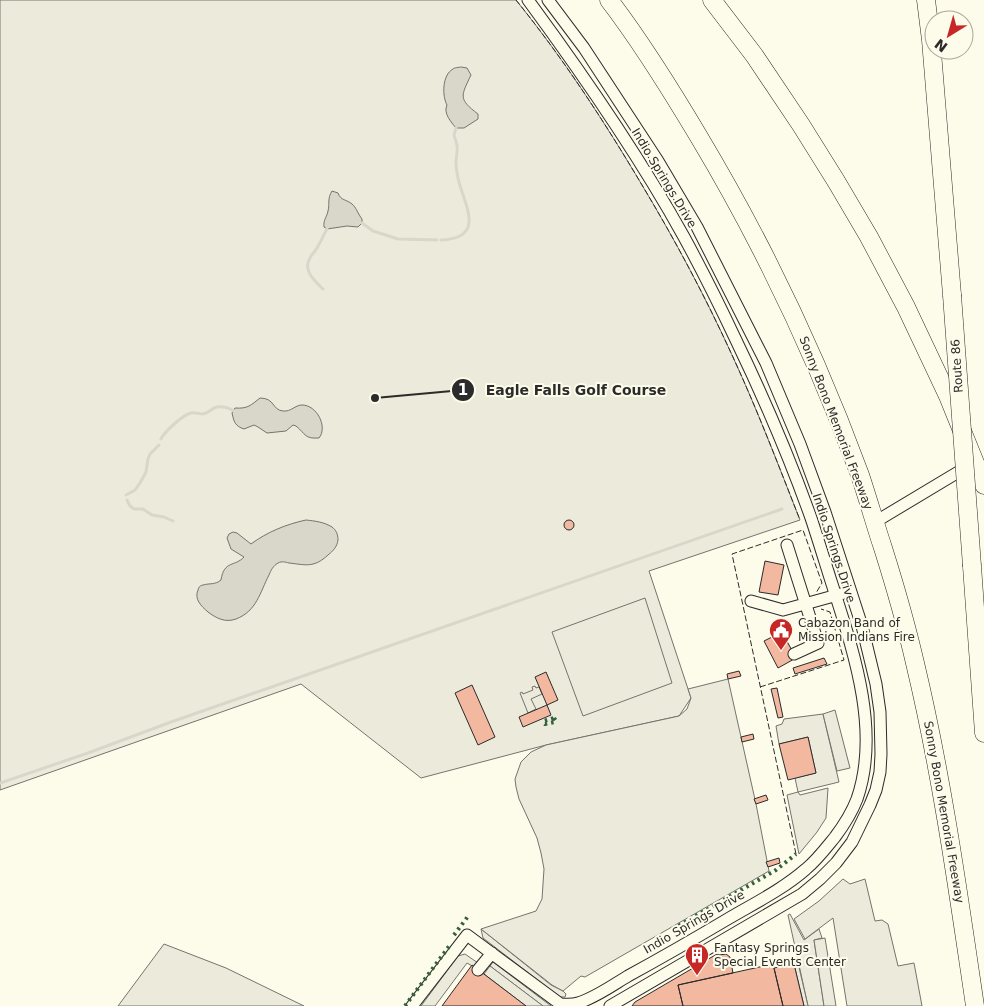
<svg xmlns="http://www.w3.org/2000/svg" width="984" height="1006" font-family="'DejaVu Sans',sans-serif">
<rect width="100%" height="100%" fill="#fdfbea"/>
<path fill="#ecebdb" stroke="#74746e" d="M0,0H516C563,58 604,121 642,185C675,240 705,296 732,355C757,409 778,464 800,520L649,571L691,698L679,716L546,745L421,778L301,684L0,790Z
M823,714L839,782L798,792L795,778L816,773L808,737L779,744L776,726L782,724L784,719Z
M790,914L804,940L819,929L822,938L814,940L824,1006H808L788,915Z
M481,929L551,985L563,991L566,994L565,997H560L483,938Z
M465,954L478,963L474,967L467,963L435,1006H421L458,956Z
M493,962L551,1006H543L490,966Z"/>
<path fill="#eceadb" stroke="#74746e" d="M645,598L672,683L583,716L552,632Z
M728,679L756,804L769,871L585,977L581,976L563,991L552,985L481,929L536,911L542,899L544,869L541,853L537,838L519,799L516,787L515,779L521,762L531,752L546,745L679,716L687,709L691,698L688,689Z
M535,686L536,688L539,687L542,694L531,699L536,709L528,713L520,693L522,692L523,694L533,690L532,687Z
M835,710L850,768L837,771L823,714Z
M828,788L826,818L817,832L799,854L787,795L798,792L800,795Z
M843,879L850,884L865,879L875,921L882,920L888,924L898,966L914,963L922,1006H847L833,918L805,939L794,919L819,901Z
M825,938L836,1006H824L814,940Z
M164,944L226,968L304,1006H118Z
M798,963L808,1006H804L794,964Z
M490,966L543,1006H526L484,974Z"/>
<path fill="#d8d7c9" stroke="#74746e" d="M461,67L467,68L471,75C461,96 458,99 478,114V119L464,128H456C451,122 443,113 447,105C442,96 442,75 453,69C453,68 460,67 461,67Z
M332,191L338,193C341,201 346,199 352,204C356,207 358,214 362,219V223L358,227L347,226L327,229L324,227C323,220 327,217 328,211C330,203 327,199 332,191Z
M260,398C275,398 272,410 283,411C291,412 295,405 302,405C317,405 328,427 319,438C304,439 306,434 296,426L293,425L286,431L267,433L258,427L254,425L244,429C235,426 234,422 232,413L235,408C248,409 251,405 260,398Z
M306,520C315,521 324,522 332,527C336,530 338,534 338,540C337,547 333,551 328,555C314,568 306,565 289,563C285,562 282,561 278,563C273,566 271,570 269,575C260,592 257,611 236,619C225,623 216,618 208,612C201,606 194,599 198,590C199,587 199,586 203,585C210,583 215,585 221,580C224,560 235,567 244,557L231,549L227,538L229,534L233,532L237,533L251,544C267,532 287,524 306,520Z"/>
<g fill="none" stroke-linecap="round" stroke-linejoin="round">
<path stroke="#d8d7c9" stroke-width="3" d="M362,223L373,231L398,239L437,240
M441,240C488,238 463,203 458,178C457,173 456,167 456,162C456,157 458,151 457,146C457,143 455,139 454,135L456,128
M323,289C315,281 302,270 310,258C311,255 314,253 315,251C320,244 323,236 327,229
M161,439C164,432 184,414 191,413C195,412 199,414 203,414C208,413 211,410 214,408C221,405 227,407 234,411
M126,495L135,490L140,483L146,472L148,459L150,454L159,445
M127,500L130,506L134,509H143L152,515L164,517L173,521
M0,783L88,753L171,722L782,509"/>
</g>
<path fill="#f2b8a0" stroke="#2b2b2b" d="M564 525a5 5 0 1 1 10 0a5 5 0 1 1-10 0Z
M765,561L784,565L778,595L759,592Z
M782,632L796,658L778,668L764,641Z
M824,658L827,664L795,674L793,668Z
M739,671L741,676L728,679L727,674Z
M546,672L558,700L547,705L535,677Z
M472,685L495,737L478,745L455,693Z
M777,688L783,717L778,718L771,689Z
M547,705L551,715L523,727L519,717Z
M753,734L754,739L742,742L741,737Z
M808,737L816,773L788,780L779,744Z
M766,795L768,800L756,804L754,799Z
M779,858L780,863L768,867L766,862Z
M717,954L719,955L726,954L730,957L733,973L678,985L683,1006H632L635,1002Z
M773,964L783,1006H683L678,985Z
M794,964L804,1006H783L774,968Z
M472,965L526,1006H442Z"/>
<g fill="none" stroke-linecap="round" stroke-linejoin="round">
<g stroke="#2b2b2b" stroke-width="13">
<path id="minor" d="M528,0C584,76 638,154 684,237C702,270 719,304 735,338C763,396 789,456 811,518C818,539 825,562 832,584C853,650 881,730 857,799C852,812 844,825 835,837C826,848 817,860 806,869C782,890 753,904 726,920C694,939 661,958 628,976C613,985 595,998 578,1003C572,1005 566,1004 559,1004
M548,0L584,48L658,161L697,227L766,363L800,444L825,512L862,626L876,684L880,712L881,754L880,772L876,790L870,805L852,842L836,863L820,879L802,894L610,1006
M875,522L970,465
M787,545L818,643L794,654
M751,601L783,610L841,594
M478,970L492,953
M412,1006L467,935L563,1006"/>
</g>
<g stroke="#2b2b2b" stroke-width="19">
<path id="highway" d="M609,0C642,43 671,90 699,137C763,244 817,358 860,475C868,499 875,524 883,548C895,586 906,624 915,663C942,776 958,891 975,1006
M712,0L754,55L801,125L836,181L869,237L906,307L948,396L984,485
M926,0L931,40L952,295
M972,566L984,733"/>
</g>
<use href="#minor" stroke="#fdfbea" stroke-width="11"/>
<use href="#highway" stroke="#fdfbea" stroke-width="18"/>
<g stroke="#2b2b2b" stroke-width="19" stroke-linecap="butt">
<path id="highway-bridge" d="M952,295L972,566"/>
</g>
<use href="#highway-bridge" stroke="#fdfbea" stroke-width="18"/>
<path stroke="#34623c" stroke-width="4" stroke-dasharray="2.5 4" stroke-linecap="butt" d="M554,718L556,721L555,722L545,724L544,723V721Z
M673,929L776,870L796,854
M454,935L469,915
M405,1006L450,945"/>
<path stroke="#2b2b2b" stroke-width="1" stroke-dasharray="6 2.5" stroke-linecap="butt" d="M516,0C563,58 604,121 642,185C675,240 705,296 732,355C757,409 778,464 800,520
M760,687L844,660L830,612L821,609
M796,854L732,554L803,530L822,583L816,593"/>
</g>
<defs>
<g id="civic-pin" transform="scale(1.25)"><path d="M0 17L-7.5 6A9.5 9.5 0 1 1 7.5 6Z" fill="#c62828" stroke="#fdfbea"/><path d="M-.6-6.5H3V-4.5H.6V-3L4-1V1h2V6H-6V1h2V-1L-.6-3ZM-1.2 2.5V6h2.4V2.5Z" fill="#fff"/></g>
<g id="building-pin" transform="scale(1.25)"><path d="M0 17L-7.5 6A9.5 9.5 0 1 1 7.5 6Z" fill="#c62828" stroke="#fdfbea"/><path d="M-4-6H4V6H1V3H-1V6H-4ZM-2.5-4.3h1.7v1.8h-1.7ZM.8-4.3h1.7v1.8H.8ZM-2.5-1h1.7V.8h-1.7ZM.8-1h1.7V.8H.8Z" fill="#fff"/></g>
</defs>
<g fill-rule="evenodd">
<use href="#civic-pin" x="781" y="630"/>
<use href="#building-pin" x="697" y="955"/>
</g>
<g text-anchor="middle" stroke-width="4" stroke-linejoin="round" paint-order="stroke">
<g font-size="12" fill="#2b2b2b" stroke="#fdfbea">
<text transform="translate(664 178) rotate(59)" y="4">Indio Springs Drive</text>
<text transform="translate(957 366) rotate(-94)" y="4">Route 86</text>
<text transform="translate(836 423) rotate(69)" y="4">Sonny Bono Memorial Freeway</text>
<text transform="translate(834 548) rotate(72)" y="4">Indio Springs Drive</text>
<text transform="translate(944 812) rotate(80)" y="4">Sonny Bono Memorial Freeway</text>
<text transform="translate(694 922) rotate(-30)" y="4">Indio Springs Drive</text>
</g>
<g font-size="12" fill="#2b2b2b" stroke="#fdfbea" text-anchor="start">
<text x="798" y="627">Cabazon Band of<tspan x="798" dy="14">Mission Indians Fire</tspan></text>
<text x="714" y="952">Fantasy Springs<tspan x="714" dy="14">Special Events Center</tspan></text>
</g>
</g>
<path fill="none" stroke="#2b2b2b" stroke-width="2" d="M375 398L463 390"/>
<g fill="#2b2b2b" stroke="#fdfbea" stroke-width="2">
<circle cx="375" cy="398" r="5"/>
<circle cx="463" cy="390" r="12"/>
</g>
<g font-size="15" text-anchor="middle" font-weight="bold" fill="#fff">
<text x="463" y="395">1</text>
</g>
<g font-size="14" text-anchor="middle" font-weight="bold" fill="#2b2b2b" stroke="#fdfbea" stroke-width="4" stroke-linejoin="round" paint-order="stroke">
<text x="576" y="395">Eagle Falls Golf Course</text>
</g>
<g transform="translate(949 35) rotate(217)"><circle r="24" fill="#fdfbea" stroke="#a9a89e"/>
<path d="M0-4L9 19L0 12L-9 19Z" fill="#c62828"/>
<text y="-8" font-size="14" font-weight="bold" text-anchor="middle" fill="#2b2b2b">N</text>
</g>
</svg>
